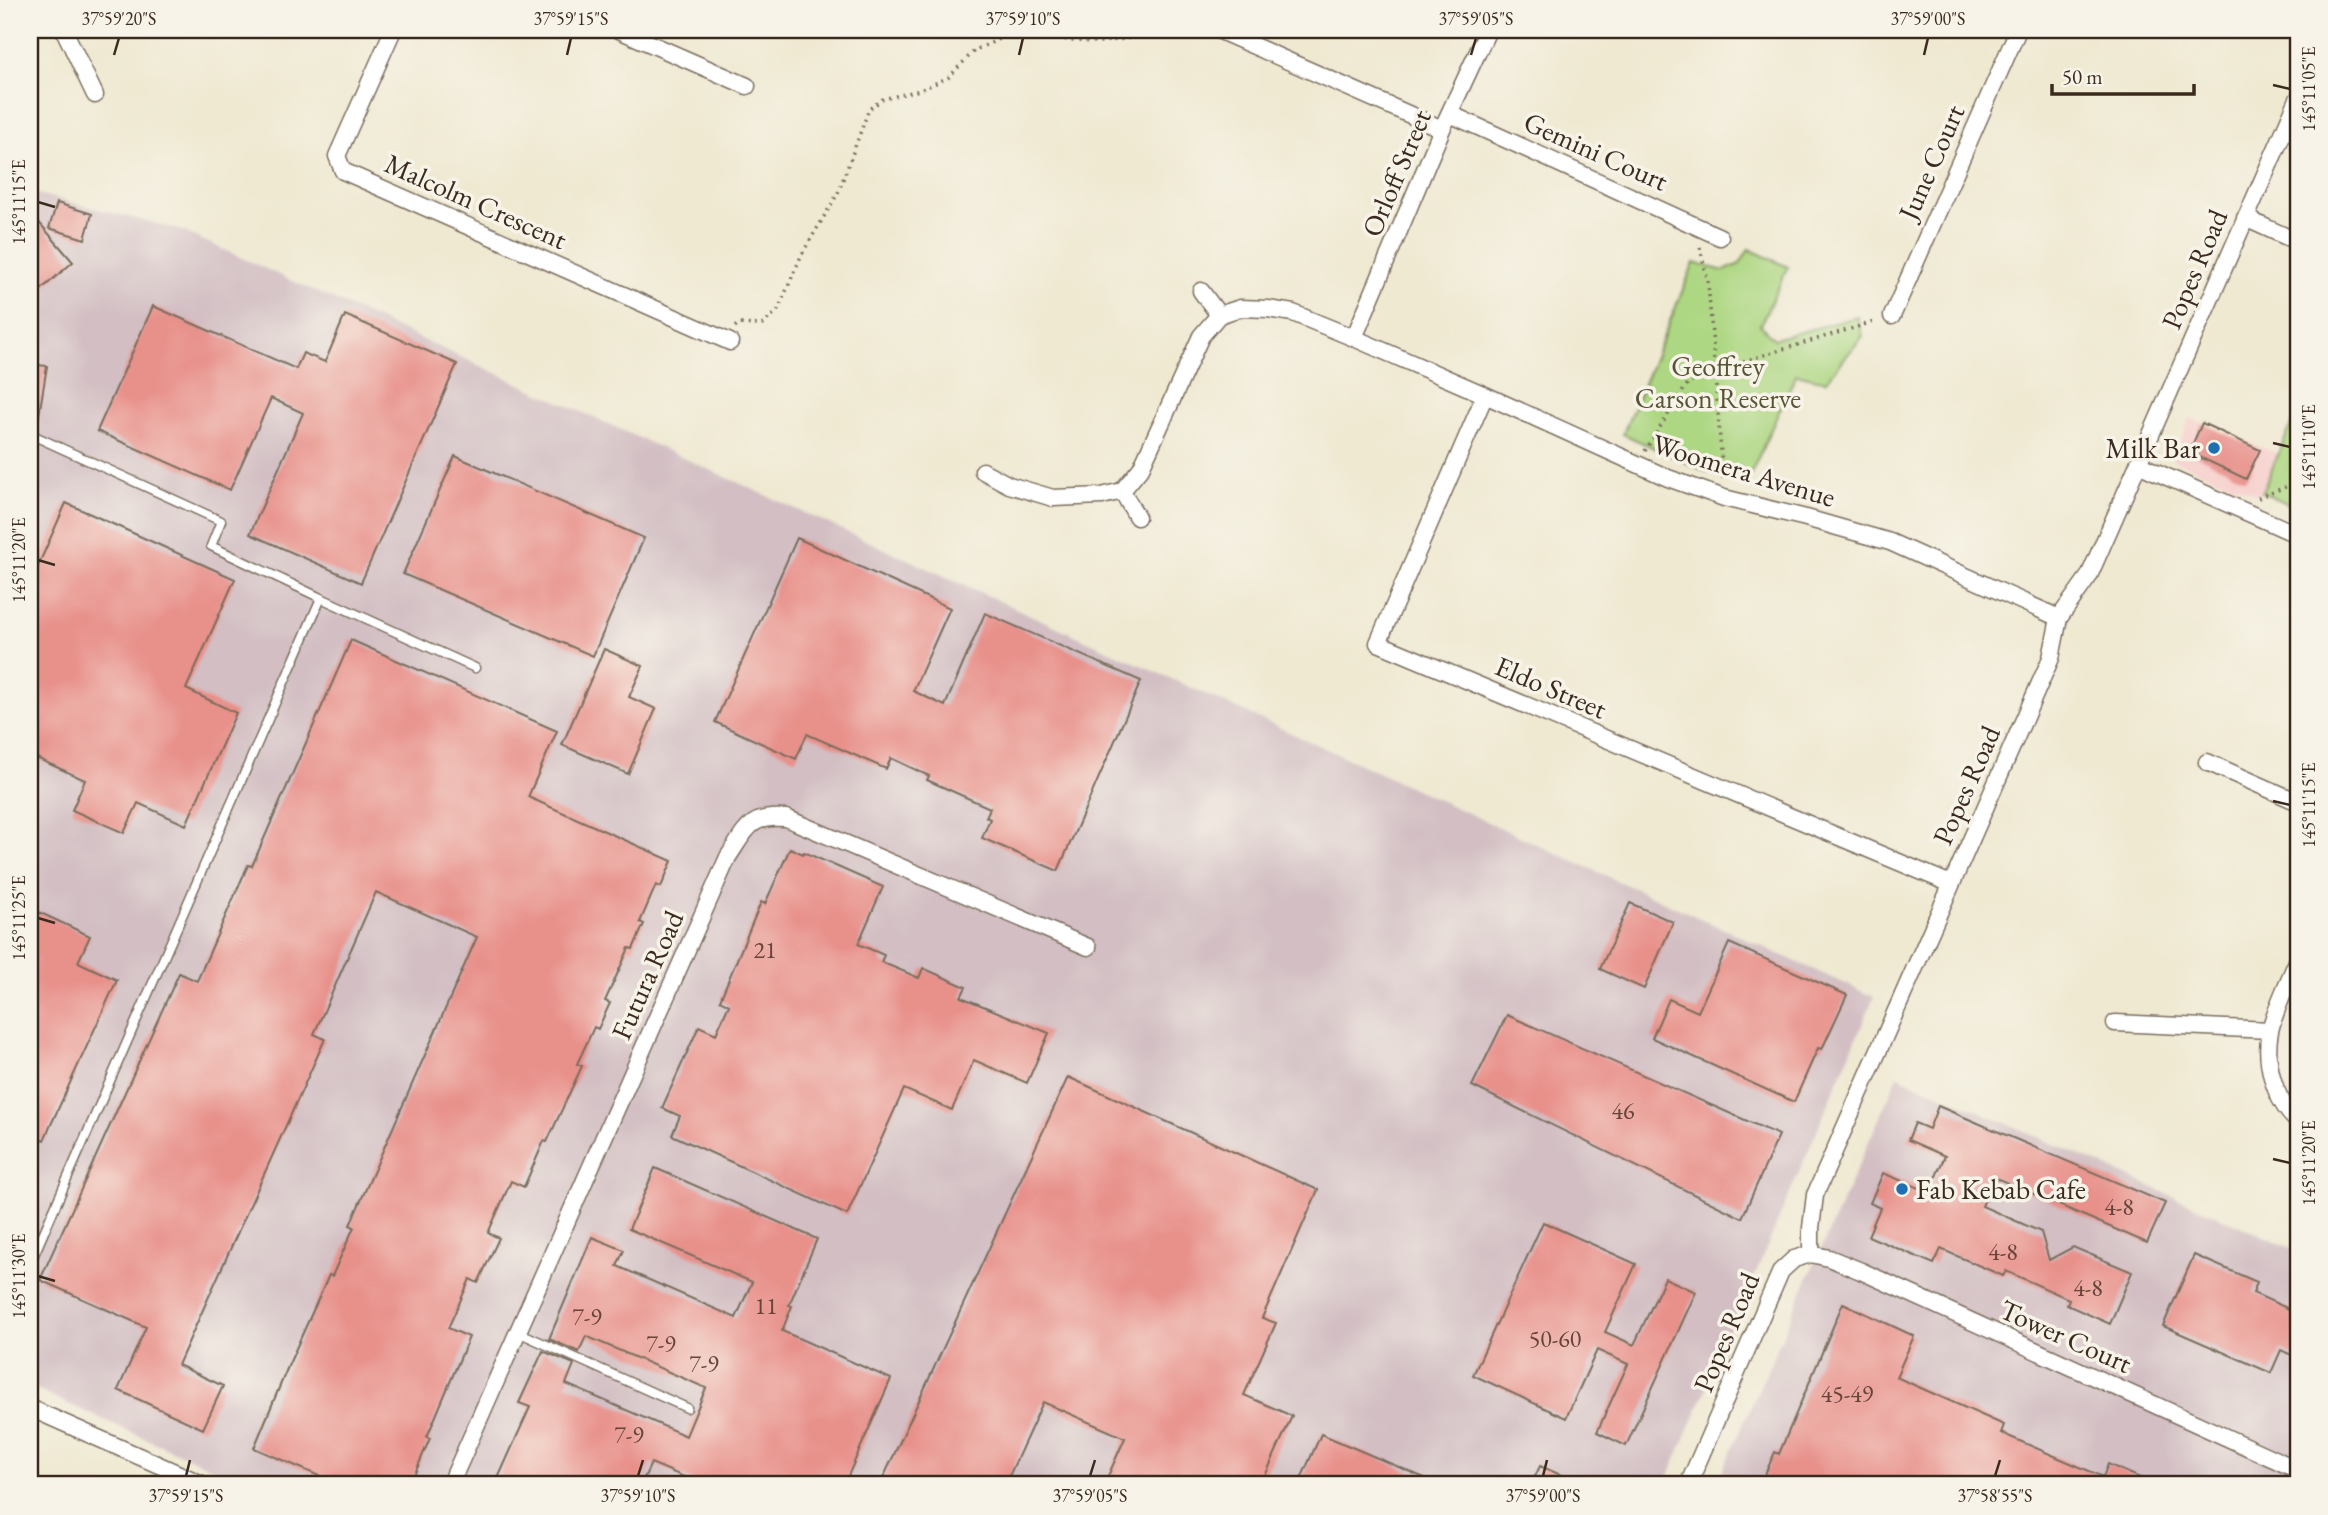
<svg xmlns="http://www.w3.org/2000/svg" width="2328" height="1515" font-family="'EB Garamond',serif">
<rect width="100%" height="100%" fill="#f7f3e8"/>
<filter id="ink" filterUnits="userSpaceOnUse"><feTurbulence type="fractalNoise" baseFrequency=".0143" numOctaves="2"/><feDisplacementMap in="SourceGraphic" scale="14" xChannelSelector="R" yChannelSelector="G"/><feConvolveMatrix kernelMatrix="1 2 1 2 8 2 1 2 1" color-interpolation-filters="sRGB"/></filter>
<filter id="wash" filterUnits="userSpaceOnUse"><feTurbulence type="fractalNoise" baseFrequency=".00686" numOctaves="4" result="noise"/><feDisplacementMap in="SourceGraphic" scale="28" xChannelSelector="R" yChannelSelector="G"/><feGaussianBlur stdDeviation="1.57" result="paint"/><feColorMatrix in="noise" values="0 0 0 0 0 0 0 0 0 0 0 0 0 0 0 0 0 1.4 0 .05"/><feComposite in="paint" operator="in"/></filter>
<g filter="url(#wash)">
<rect width="100%" height="100%" fill="#efe9d2"/>
<path fill="#f7d0cd" d="M2190,418L2278,454L2259,495L2173,460Z"/>
<path fill="#d2bec3" d="M30,192L180,230L1874,997L1665,1485H250L30,1387Z
M1898,1076L2298,1251V1485H1716Z"/>
<path fill="#add782" stroke="#748050" stroke-width="2" d="M1749,249L1788,267L1760,325L1774,339L1857,317L1863,336L1826,381L1796,374L1748,480L1705,471L1623,434L1694,263L1724,271L1740,264Z
M2298,409V508L2262,492Z"/>
<g id="blocks">
<path fill="#e8908a" d="M57,203L92,214L85,239L49,228Z
M30,212L73,262L30,299Z
M153,306L296,369L303,353L325,362L345,315L457,364L361,583L250,534L303,413L271,398L230,490L97,431Z
M30,364L47,366L38,421L30,420Z
M2202,423L2260,450L2246,479L2189,452Z
M455,456L644,538L593,656L403,574Z
M66,503L235,579L186,689L236,713L186,825L138,803L124,833L72,810L85,780L30,755V584Z
M797,538L950,608L913,691L945,706L985,613L1141,681L1058,871L982,838L990,819L986,817L990,808L927,780L929,776L891,758L886,769L807,734L796,759L715,722Z
M351,640L557,731L528,797L672,861L661,887L656,885L640,922L644,924L633,949L629,948L605,1001L610,1003L598,1029L594,1027L577,1064L582,1066L547,1142L544,1141L524,1187L511,1181L488,1233L499,1238L478,1283L470,1279L448,1328L469,1337L427,1437L430,1438L410,1485H340L254,1448L289,1364L329,1275L332,1276L354,1227L350,1225L477,937L376,892L314,1034L325,1039L178,1365L223,1386L203,1429L118,1390L146,1327L40,1280L179,973L197,981L248,865L252,866Z
M604,649L643,666L629,697L656,709L628,774L562,745Z
M790,848L803,854L804,852L883,887L858,944L884,955L881,962L919,978L923,968L966,987L961,997L1049,1033L1027,1083L974,1060L952,1110L904,1089L847,1215L672,1135L680,1116L662,1108L699,1026L716,1034L729,1005L720,1000L761,902L765,904Z
M1630,903L1673,922L1644,989L1600,969Z
M30,908L90,936L78,962L117,980L44,1140L30,1134Z
M1729,943L1847,995L1822,1049L1818,1048L1794,1102L1652,1038L1669,999L1698,1012Z
M1507,1015L1779,1135L1742,1218L1472,1086Z
M1068,1077L1318,1190L1262,1318L1276,1323L1244,1395L1292,1416L1261,1485H1104L1125,1438L1043,1402L1005,1485H880Z
M1938,1106L2165,1203L2147,1243L1994,1177L1982,1206L2041,1232L2049,1260L2073,1247L2132,1272L2110,1324L2067,1305L2069,1299L2006,1271L2003,1276L1941,1249L1934,1264L1868,1236L1880,1208L1870,1203L1883,1173L1929,1192L1945,1156L1908,1140L1915,1123L1929,1129Z
M655,1168L817,1239L789,1305L792,1306L782,1331L891,1379L844,1485H703L651,1463L641,1485H495L530,1407L519,1403L543,1351L574,1364L566,1384L686,1436L706,1388L586,1336L579,1352L549,1339L592,1237L624,1250L617,1266L736,1318L752,1282L629,1229Z
M1543,1222L1636,1264L1605,1332L1634,1345L1665,1278L1696,1292L1626,1446L1597,1432L1628,1364L1597,1350L1566,1418L1473,1375Z
M2194,1255L2257,1282L2253,1293L2298,1313V1358L2281,1350L2271,1373L2163,1326Z
M1843,1303L1914,1336L1896,1377L2004,1425L2001,1433L2103,1477L2108,1464L2156,1485H1760L1775,1452L1779,1454Z
M1321,1434L1441,1485H1316L1301,1479Z
M1540,1466L1584,1485H1531Z"/>
</g>
</g>
<g filter="url(#ink)">
<use href="#blocks" fill-opacity="0" stroke="#7a6d5d" stroke-width="2"/>
<g fill="none" stroke-linecap="round" stroke-linejoin="round">
<g stroke="#7a6d5d" stroke-width="11">
<path id="service" d="M30,434L221,521L211,546L321,598
M30,1264L321,598L475,668
M518,1332L687,1408"/>
</g>
<g stroke="#7a6d5d" stroke-width="19">
<path id="minor" d="M64,30L95,95
M393,30L337,156L343,171L730,342
M619,30L747,86
M1218,30L1442,129
M1450,114L1720,237
M2245,218L2298,242
M1201,291L1219,315
M1892,316L2018,30
M1354,338L1442,129L1488,30
M1485,395L1378,643L1951,884
M2138,464L2298,535
M983,471L1009,485L1053,498L1102,496L1122,491L1141,468L1201,336L1219,315L1240,308L1268,309L1293,313L1354,338L1485,395L1668,478L1724,498L1806,518L1890,542L2059,618
M1122,491L1137,517
M2207,762L2298,802
M2298,959C2289,981 2275,1008 2270,1031C2264,1062 2274,1100 2298,1122
M2115,1023L2270,1030
M1811,1254L1829,1258L1861,1271L2298,1470
M30,1408L204,1485
M450,1485L728,857C747,829 749,815 786,818L1088,947
M1688,1485L1781,1271L1794,1259L1811,1254V1228L1815,1195L2051,658L2059,618L2089,576L2298,99"/>
</g>
<path stroke="#7a6d5d" stroke-width="3.5" stroke-dasharray="2 5" stroke-linecap="butt" d="M1700,247L1708,282L1723,479
M735,327L738,324L762,325L778,310L802,254L838,193L869,109L883,99L920,90L949,77L975,50L1004,37L1040,32L1070,41L1102,42L1154,35L1166,30
M1645,451L1688,383L1714,370L1877,321
M2258,498L2298,482"/>
<use href="#service" stroke="#fff" stroke-width="8"/>
<use href="#minor" stroke="#fff" stroke-width="16"/>
</g>
</g>
<path fill="none" stroke="#3b2a1e" stroke-width="2.5" d="M114,55L119,38M567,55L571,38M1019,55L1023,38M1471,55L1476,38M1924,55L1928,38M2273,85L2290,89M38,202L55,207M2273,443L2290,447M38,560L55,565M2273,801L2290,805M38,918L55,923M2273,1159L2290,1163M38,1276L55,1281M186,1476L190,1460M638,1476L643,1460M1090,1476L1095,1460M1543,1476L1547,1460M1995,1476L2000,1460"/>
<g fill="#1f6fb2" stroke="#f7f3e8" stroke-width="2.5">
<circle cx="2214" cy="448" r="7"/>
<circle cx="1902" cy="1189" r="7"/>
</g>
<g text-anchor="middle" stroke-width="7" stroke-linejoin="round" paint-order="stroke">
<g font-size="24" fill="#664439">
<text x="765" y="958">21</text>
<text x="1623" y="1119">46</text>
<text x="2119" y="1215">4-8</text>
<text x="2003" y="1260">4-8</text>
<text x="2088" y="1296">4-8</text>
<text x="766" y="1314">11</text>
<text x="587" y="1325">7-9</text>
<text x="1555" y="1347">50-60</text>
<text x="661" y="1352">7-9</text>
<text x="704" y="1372">7-9</text>
<text x="1847" y="1402">45-49</text>
<text x="629" y="1443">7-9</text>
</g>
<g font-size="28" fill="#3b2a1e" stroke="#f7f3e8">
<text transform="translate(1596 151) rotate(24)" y="10">Gemini Court</text>
<text transform="translate(1931 162) rotate(-66)" y="10">June Court</text>
<text transform="translate(1396 173) rotate(-67)" y="10">Orloff Street</text>
<text transform="translate(476 201) rotate(24)" y="10">Malcolm Crescent</text>
<text transform="translate(2194 269) rotate(-67)" y="10">Popes Road</text>
<text transform="translate(1744 470) rotate(17)" y="10">Woomera Avenue</text>
<text transform="translate(1551 687) rotate(23)" y="10">Eldo Street</text>
<text transform="translate(1966 785) rotate(-66)" y="10">Popes Road</text>
<text transform="translate(647 975) rotate(-66)" y="10">Futura Road</text>
<text transform="translate(1726 1332) rotate(-67)" y="10">Popes Road</text>
<text transform="translate(2066 1336) rotate(24)" y="10">Tower Court</text>
</g>
<g font-size="28" fill="#585537" stroke="#f7f3e8">
<text x="1718" y="376">Geoffrey<tspan x="1718" dy="32">Carson Reserve</tspan></text>
</g>
<g font-size="28" fill="#3b2a1e" stroke="#f7f3e8" text-anchor="end">
<text x="2200" y="458">Milk Bar</text>
<text x="1916" y="1199" text-anchor="start">Fab Kebab Cafe</text>
</g>
</g>
<rect width="2328" height="1515" fill="none" stroke="#f7f3e8" stroke-width="77"/>
<path d="M2052 84v10h142v-10" fill="none" stroke="#3b2a1e" stroke-width="3.5"/>
<text x="2062" y="84" font-size="21" fill="#3b2a1e" stroke="#f7f3e8" stroke-width="5" paint-order="stroke">50 m</text>
<rect x="38" y="38" width="2252" height="1438" fill="none" stroke="#3b2a1e" stroke-width="2.5"/>
<g font-size="18" text-anchor="middle" fill="#3b2a1e">
<text x="119" y="25">37°59'20"S</text>
<text x="571" y="25">37°59'15"S</text>
<text x="1023" y="25">37°59'10"S</text>
<text x="1476" y="25">37°59'05"S</text>
<text x="1928" y="25">37°59'00"S</text>
<text transform="translate(2309 89) rotate(-90)" y="6">145°11'05"E</text>
<text transform="translate(19 202) rotate(-90)" y="6">145°11'15"E</text>
<text transform="translate(2309 447) rotate(-90)" y="6">145°11'10"E</text>
<text transform="translate(19 560) rotate(-90)" y="6">145°11'20"E</text>
<text transform="translate(2309 805) rotate(-90)" y="6">145°11'15"E</text>
<text transform="translate(19 918) rotate(-90)" y="6">145°11'25"E</text>
<text transform="translate(2309 1163) rotate(-90)" y="6">145°11'20"E</text>
<text transform="translate(19 1276) rotate(-90)" y="6">145°11'30"E</text>
<text x="186" y="1502">37°59'15"S</text>
<text x="638" y="1502">37°59'10"S</text>
<text x="1090" y="1502">37°59'05"S</text>
<text x="1543" y="1502">37°59'00"S</text>
<text x="1995" y="1502">37°58'55"S</text>
</g>
</svg>
